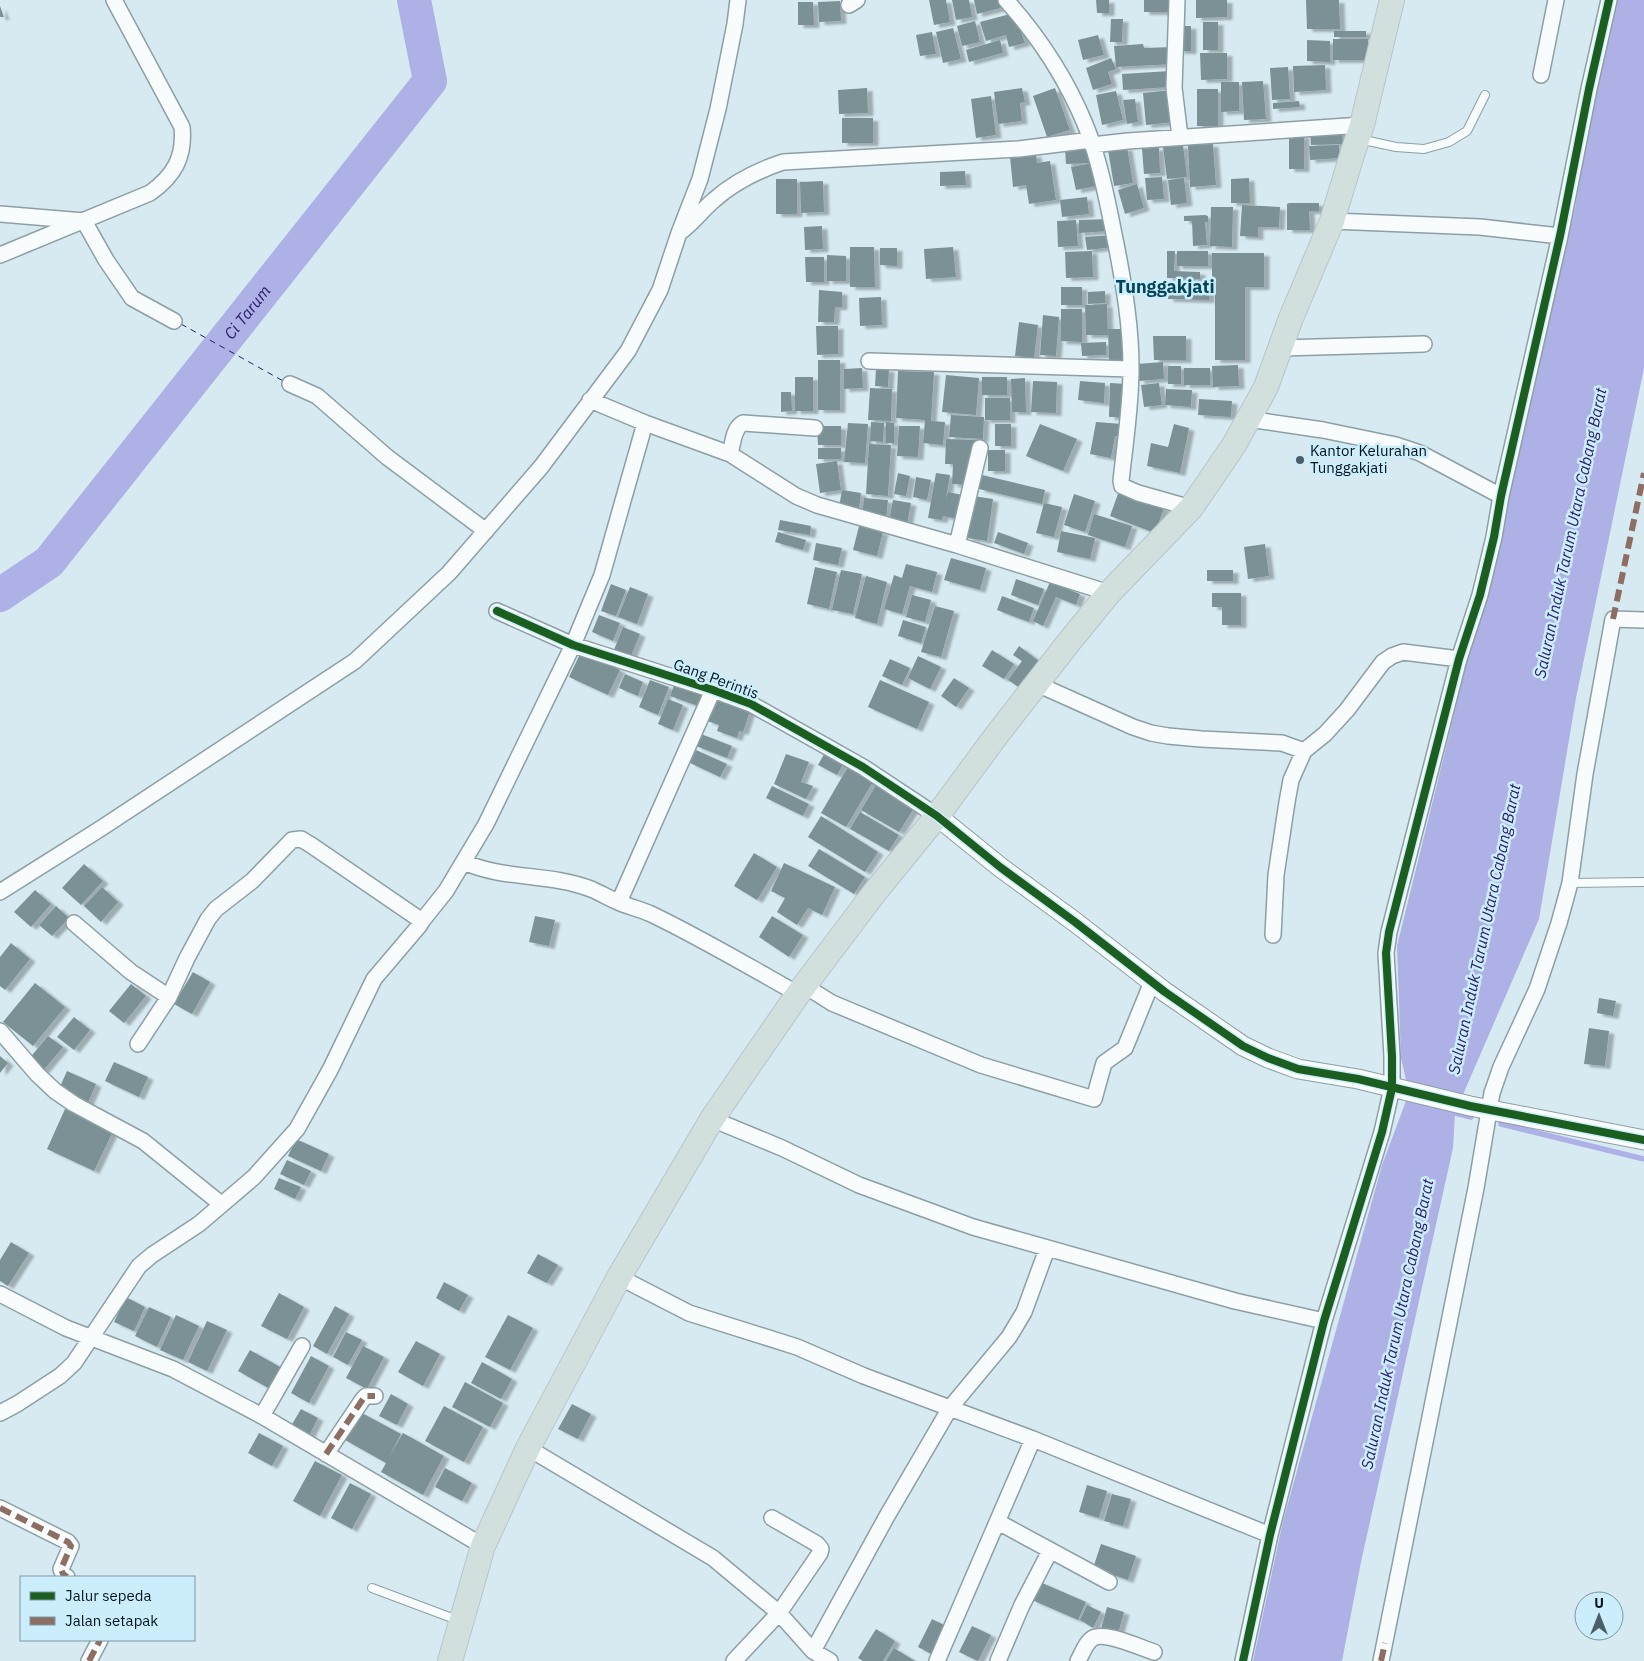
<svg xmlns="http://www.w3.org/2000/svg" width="1644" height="1661" font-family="'IBM Plex Sans',sans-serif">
<defs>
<filter id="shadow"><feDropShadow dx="5.5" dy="3" stdDeviation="1" flood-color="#0004"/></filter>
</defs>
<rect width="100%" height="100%" fill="#d7eaf1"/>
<path fill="#adb1e6" d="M1610,0H1644V368L1576,698L1539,919L1455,1113L1453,1148L1361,1562L1342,1661H1253L1283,1521L1382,1165L1409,1093L1401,1058L1397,946L1451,727L1575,208Z"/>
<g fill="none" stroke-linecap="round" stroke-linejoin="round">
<path stroke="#adb1e6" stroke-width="5.5" d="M1455,1113L1471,1117
M1501,1124L1644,1159"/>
<path stroke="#adb1e6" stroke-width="34" id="s1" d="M0,595L49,562L430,81L414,0"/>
<path stroke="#2c1a6d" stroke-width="1" stroke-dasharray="6 5" stroke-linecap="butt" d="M181,324L285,382"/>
</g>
<path fill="#7c9196" filter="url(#shadow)" d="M929,0H946L950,22L934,25Z
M952,0H969L972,17L956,20Z
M974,0H999L1001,8L977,14Z
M1096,0H1109V13H1097Z
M1144,0H1171V12H1144Z
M1196,0H1227V17L1196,18Z
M1306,0H1339L1340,29H1307Z
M840,1L841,21L819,22L818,2Z
M798,2H813L814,25H798Z
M0,6L4,17H0Z
M1014,13L1018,29H1020L1025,43L1009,47L1006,35L986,41L980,22Z
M1111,19H1123L1122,42H1110Z
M975,21L980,42L962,46L957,26Z
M1203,22H1218V50H1203Z
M1179,26H1191V51H1179Z
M953,28L961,59L943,63L936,32Z
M1334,31H1366V37H1334Z
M932,32L936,54L920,56L916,35Z
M1098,35L1104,55L1083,60L1078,40Z
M1333,39H1368V60H1333Z
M1000,40L1003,53L969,62L966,50Z
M1307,40L1330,41V62L1307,61Z
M1143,44L1144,48L1173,47L1174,64L1116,67L1114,46Z
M1200,53H1227V79L1201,80Z
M1111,58L1116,69L1108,72L1112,84L1093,90L1086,68Z
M1325,65L1326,90L1294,92L1293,66Z
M1288,67L1290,99L1272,100L1270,68Z
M1170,71L1171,87L1123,90L1122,74Z
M1263,81L1266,119L1244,120L1242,82Z
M1221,82H1239V111L1221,112Z
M867,88L868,113L839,114L838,90Z
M1022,88L1025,102L1020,103L1022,121L998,124L994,92Z
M1055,88L1070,130L1047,137L1033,96Z
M1197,89H1218V126H1197Z
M1171,90L1175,122L1146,125L1143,93Z
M1116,91L1123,120L1102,125L1096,95Z
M991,96L996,135L976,138L971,99Z
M1135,99L1138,122L1127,124L1123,100Z
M1299,101L1300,107L1273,109V103Z
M842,118H873V143H842Z
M1342,129L1343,144L1311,145L1310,130Z
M1289,135H1304V169H1289Z
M1213,144L1216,185L1190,187L1188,145Z
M1183,145L1187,177L1167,179L1163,147Z
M1339,145L1340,158L1310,160L1309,146Z
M1127,147L1133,183L1114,186L1108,150Z
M1159,147L1160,173L1144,174L1142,149Z
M1090,148L1091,163L1066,164L1065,149Z
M1036,154L1037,163L1050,161L1056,200L1029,204L1026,185L1013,187L1010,157Z
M1093,163L1097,186L1076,190L1071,167Z
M965,171L966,185L940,186V172Z
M1162,177L1164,199L1147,200L1145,178Z
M1184,178L1187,203L1171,205L1168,180Z
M1249,178L1250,203H1231V179Z
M776,179H797V214H776Z
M823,181L824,212L801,213L800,182Z
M1137,184L1144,208L1125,214L1118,190Z
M1087,197L1089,214L1062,217L1060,200Z
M1289,203H1319V211H1309L1310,230H1287V204Z
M1242,205L1280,207L1279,227H1258V237L1240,236Z
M1211,207H1233L1232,247L1210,246Z
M1205,215L1208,216V222H1205L1207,245L1193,246L1192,221H1184V216Z
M1110,219V231L1079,233V220Z
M1076,220L1078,246L1058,247L1057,221Z
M822,226L823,249L805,250L804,227Z
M1113,235L1114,247L1087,250L1085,237Z
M850,247H874L875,287H850Z
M953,247L956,277L926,279L924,249Z
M880,248H897V266L880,265Z
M1092,251L1093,277L1066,278L1065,252Z
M1167,251H1175L1174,271L1200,272V279L1167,278Z
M1177,251H1208V266H1177Z
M1212,253H1264V287H1245V360H1215V287H1212Z
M827,255L846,256V281H827Z
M805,257H824V282H806Z
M1169,283L1209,284V300L1168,299Z
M1061,287H1082V305H1061Z
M819,290L842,292V307H835L834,322H818Z
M1105,291V303L1088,304V292Z
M881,297L882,325L860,326L859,298Z
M1107,304L1108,335H1086L1085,305Z
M1061,309H1082V342L1061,341Z
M1043,315L1059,317L1056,356L1040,355Z
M1019,322L1038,325L1034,358L1015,356Z
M816,326H838V354L817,355Z
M1108,329H1128V362H1109Z
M1153,336H1186V360H1154Z
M1106,342V355L1082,356L1081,343Z
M818,360H840V410H818Z
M1163,362L1164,379L1139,381L1137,364Z
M1238,365L1239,386L1213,387L1212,366Z
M1168,366H1181V384H1168Z
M862,368L863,388L844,389V369Z
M1184,368H1210V385H1184Z
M876,369H889L888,387L875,386Z
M898,371L934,372L931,421L945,422L943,445L923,443L925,420L896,418Z
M946,375L979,378L976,415L942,412Z
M795,377H813V411H795Z
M982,377H1007V395H982Z
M1025,378L1026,412H1012L1011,379Z
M1033,381L1057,382L1056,413L1031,412Z
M1080,381L1105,383L1104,403L1078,400Z
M1110,383L1127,384V417H1109Z
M1159,383L1162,405L1144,407L1141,385Z
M870,388L892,389L891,421L868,420Z
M1166,389L1192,390L1191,407L1165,405Z
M781,392H791L792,411L781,412Z
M985,398H1010V420H985Z
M1199,399L1232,401L1231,417L1198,415Z
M951,415L984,417L983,439L949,437Z
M871,422L884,423L883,442L870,441Z
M886,422L894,423V443H886Z
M1096,422L1123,424L1122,437L1115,436L1111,458L1090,454Z
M848,423L868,424L865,463L844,462Z
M995,424H1011V446H995Z
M1040,424L1077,439L1063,471L1026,456Z
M1174,424L1189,428L1180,473L1147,466L1151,443L1168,447Z
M817,426H841V445H818Z
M899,426H920L918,457L897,456Z
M946,439L975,440L974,465L971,485L952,484L953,464H945Z
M869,444L891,445L888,496L866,494Z
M818,448H841V459H818Z
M988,450H1005V471H988Z
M837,461L841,490L820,493L816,464Z
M898,473L910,476L906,496L894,494Z
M936,473L950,475L946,499L948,492L967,496L963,520L943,516L942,520L928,518Z
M982,475L1045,490L1042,504L979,489Z
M916,477L931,480L927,500L913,497Z
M842,490L861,493L859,509L839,507Z
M1119,491L1164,508L1155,533L1110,516Z
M1074,494L1095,501L1085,532L1064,525Z
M973,496L993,499L987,541L967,538Z
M864,498L888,500L886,520L862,518Z
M893,500L911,503L907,524L889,521Z
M1044,503L1062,507L1054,537L1036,533Z
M1094,514L1132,526L1125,547L1088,535Z
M780,520L811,526L810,535L778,530Z
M859,526L883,532L877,556L853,550Z
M1061,531L1095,538L1090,559L1057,552Z
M778,532L806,540L803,550L775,542Z
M998,532L1028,543L1024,554L994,543Z
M816,543L842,548L838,565L813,560Z
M1265,544L1269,576L1248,579L1244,547Z
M951,558L986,568L980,590L944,580Z
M906,564L937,572L932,592L910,586L902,614L884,609L894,575L902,578Z
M815,567L837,572L829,609L807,604Z
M841,570L862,574L853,614L832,610Z
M1207,570H1233V581H1207Z
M866,576L887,582L877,624L855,618Z
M1016,579L1044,589L1038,605L1011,595Z
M1050,582L1080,594L1076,605L1056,597L1043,626L1033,621Z
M611,584L626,590L616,616L601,611Z
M630,587L648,594L637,624L618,617Z
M1212,593H1241V625H1222V607H1212Z
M912,595L931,600L925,622L906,617Z
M1002,596L1034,608L1029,622L997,610Z
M935,606L954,611L941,657L921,652Z
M599,615L620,623L613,641L592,632Z
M903,620L926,627L921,643L898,636Z
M623,627L640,634L631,656L614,650Z
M1019,646L1039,661L1020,688L1008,680L1022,661L1013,655Z
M992,650L1014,664L1004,679L982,666Z
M581,652L620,670L608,695L569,677Z
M918,656L941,667L930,689L908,678Z
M890,659L910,668L902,685L882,676Z
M625,674L643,682L638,696L619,688Z
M954,678L969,688L956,707L941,696Z
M650,680L669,687L658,715L639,707Z
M676,680L706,692L701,707L670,696Z
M880,680L929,702L917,729L868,707Z
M715,696L751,708L743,732L739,731L737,738L717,731L719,725L707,721Z
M668,699L683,705L673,730L658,724Z
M701,734L732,746L727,758L696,746Z
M827,749L846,759L837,775L818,765Z
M696,750L727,764L720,777L690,763Z
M786,754L809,762L801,782L813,786L806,799L774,784Z
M849,765L874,780L846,827L821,813Z
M878,782L916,805L899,832L861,810Z
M772,786L809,804L803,816L766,798Z
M860,812L899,835L889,851L850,829Z
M821,816L878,852L865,872L808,837Z
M819,849L865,877L854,894L808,866Z
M754,853L777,867L757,900L734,886Z
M784,863L835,887L822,915L808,908L797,925L777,912L785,898L771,891Z
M84,864L103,881L81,905L62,888Z
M102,887L118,902L101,922L84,906Z
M35,890L51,904L31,927L14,912Z
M56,906L69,918L52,936L39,925Z
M535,916L555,920L549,946L529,942Z
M772,916L803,935L789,957L759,937Z
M11,943L30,959L5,990L0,986V957Z
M193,972L210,982L192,1014L174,1004Z
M35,983L65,1007L33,1046L3,1022Z
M131,984L146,996L124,1023L109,1011Z
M1599,998L1616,1001L1613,1016L1597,1013Z
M74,1017L90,1030L74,1050L57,1037Z
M1589,1028L1609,1031L1605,1066L1584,1064Z
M48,1036L63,1047L43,1071L28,1060Z
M0,1056L8,1063L0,1073Z
M114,1062L148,1077L139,1097L105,1081Z
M67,1071L96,1084L87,1105L58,1091Z
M65,1109L113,1131L94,1171L47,1149Z
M296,1139L329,1154L321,1171L288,1156Z
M287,1160L311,1171L304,1185L280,1174Z
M279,1178L301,1187L295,1199L274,1189Z
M11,1242L29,1253L8,1286L0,1281V1260Z
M538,1254L558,1265L547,1283L527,1273Z
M444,1282L468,1295L459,1311L436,1298Z
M279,1293L304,1307L287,1339L261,1326Z
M126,1297L145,1307L134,1331L114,1322Z
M335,1306L349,1314L327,1354L313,1346Z
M149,1307L171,1317L157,1347L135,1336Z
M176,1315L199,1326L183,1360L160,1350Z
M508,1315L533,1328L510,1370L485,1357Z
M207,1321L227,1330L207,1371L188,1362Z
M346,1332L362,1340L348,1365L333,1357Z
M416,1341L440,1354L423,1386L398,1372Z
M363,1346L384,1357L367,1389L346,1378Z
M250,1350L282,1368L270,1389L238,1371Z
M311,1356L329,1366L309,1403L291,1393Z
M482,1362L512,1379L501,1399L471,1383Z
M465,1382L503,1403L490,1427L452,1407Z
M391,1394L408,1404L397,1425L379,1416Z
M572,1404L591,1414L578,1439L558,1429Z
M444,1406L483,1427L464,1462L425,1441Z
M301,1409L318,1418L309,1436L291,1426Z
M360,1412L401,1434L389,1457L403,1433L444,1456L423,1495L381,1472L386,1463L345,1440Z
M259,1433L283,1446L272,1466L248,1453Z
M315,1461L342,1475L320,1516L293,1501Z
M445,1468L472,1483L462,1501L435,1487Z
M350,1483L371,1494L352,1529L331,1518Z
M1087,1485L1107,1491L1099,1518L1079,1512Z
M1112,1494L1131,1499L1123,1526L1104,1521Z
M1101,1544L1136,1556L1128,1580L1093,1568Z
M1040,1582L1086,1602L1078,1620L1032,1600Z
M1087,1605L1101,1612L1093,1628L1080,1620Z
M1107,1607L1124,1612L1118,1634L1101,1629Z
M932,1619L948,1627L933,1655L918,1647Z
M972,1626L991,1635L978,1661L959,1652Z
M876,1629L895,1641L883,1661H863L858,1658Z
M894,1648L915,1661H886Z"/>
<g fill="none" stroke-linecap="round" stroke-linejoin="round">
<g stroke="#8c9fa6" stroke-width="10">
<path id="service" d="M1359,139L1396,147L1424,149L1449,142L1467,131L1485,95
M1570,883L1644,882
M372,1588L460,1621"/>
</g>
<g stroke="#8c9fa6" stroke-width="18">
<path id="minor" d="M1006,0C1039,37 1066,78 1085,124C1100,160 1108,205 1116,244C1124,285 1131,326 1131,368C1131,406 1125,443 1121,481L1122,486L1138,493L1191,508
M1177,0L1174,88L1180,137
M849,5L857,0
M1541,75L1556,0
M1092,145L1128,141L1362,125
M0,214L84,221L106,260L132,298L174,321
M1332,221L1480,227L1560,236
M679,233C693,223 701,211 714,200C733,183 759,170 783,162L1019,149L1091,140
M0,255L150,193C174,176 185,157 182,127L114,0
M1281,348L1424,344
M869,361L1131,369
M290,384L317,396L387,457L486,531
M590,400L645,423L730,454L796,496L817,505L957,545L1109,593
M1248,419L1323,430L1396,445L1420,453L1501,496
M730,454C733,444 733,428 743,423L815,428
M957,545L980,448
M497,611L573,645L713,690L751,704L863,767L937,816
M1037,684L1133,727L1151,733L1168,736L1201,739L1282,743L1304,751
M464,862C504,880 550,873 591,889C600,893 609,898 618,902C629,907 640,909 651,914C701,938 750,967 798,994
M0,892L100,829L355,661L449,573L541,467L628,351L660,290L679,233L700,179L718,109L735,24L738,0
M619,902L713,690
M74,923L131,972L169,997
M1273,935L1276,875L1287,802L1291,780L1304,751L1325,734L1347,710L1383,662L1392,656L1403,652L1459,659
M805,986L832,1003L981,1065L1094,1099L1104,1063L1125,1048L1152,982
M0,1031L37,1074L55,1091L74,1104L143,1141L221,1204
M138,1044L169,997L187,958L208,919L216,909L252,881L292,840L301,839L311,845L422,921
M712,1119L782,1148L859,1185L973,1227L1235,1301L1324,1321
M619,1277L689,1313L797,1347L864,1376L1033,1439L1270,1535
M0,1294L66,1328L173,1369L262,1416L483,1546
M0,1413L17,1404L60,1376L74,1363L139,1266L152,1255L199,1224L254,1177L297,1129L330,1070L374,979L419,926L422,921L446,891L486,824L573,645L602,575L645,423
M262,1416L302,1346
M528,1448L713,1558L779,1613L813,1651L830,1661
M326,1454L363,1399L366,1396H375
M0,1508L68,1542L71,1546L61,1569L63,1574L67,1577
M998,1522L1109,1582
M813,1651L887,1516L950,1408L1009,1337L1024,1312L1047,1249
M89,1661L100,1640
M734,1661L779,1613L820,1553L821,1549L817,1544L772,1518
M937,1661L1033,1439
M998,1661L1022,1605L1050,1551
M1078,1661C1082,1654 1086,1642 1093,1638C1105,1631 1141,1648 1154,1652
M1243,1661L1270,1535L1324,1321L1382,1132L1392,1088V1056L1386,953L1389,932L1459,659L1480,595L1494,537L1501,496L1560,236L1589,89L1609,0
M1381,1661L1476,1188L1492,1093L1501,1067L1537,989L1559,923L1570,883L1585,774L1613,619L1644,620"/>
</g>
<g stroke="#8c9fa6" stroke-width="21">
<path id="tertiary" d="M937,816L1000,867L1075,922L1165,992L1243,1046L1268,1058L1298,1069L1358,1079L1470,1106L1644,1140"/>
</g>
<g stroke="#b9c4c9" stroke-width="26">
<path id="primary" d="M450,1661L483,1546L528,1448L619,1277L712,1119L798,994L875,892L937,816L996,736L1069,642L1109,593L1191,508L1234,445L1266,387L1291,318L1332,221L1352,155L1362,125L1392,0"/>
</g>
<use href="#service" stroke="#f9fcfd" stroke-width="8"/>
<use href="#minor" stroke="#f9fcfd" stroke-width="15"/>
<use href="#tertiary" stroke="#f9fcfd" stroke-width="19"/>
<use href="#primary" stroke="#d2e0dd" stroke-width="24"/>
<path stroke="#8d6e63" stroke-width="6" stroke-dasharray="12 6" stroke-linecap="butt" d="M1613,619L1644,473
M326,1454L363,1399L366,1396H375
M0,1508L68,1542L71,1546L61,1569L63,1574L67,1577
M89,1661L100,1640
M1381,1661L1385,1643"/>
<g stroke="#cceefc" stroke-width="11">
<path id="cycleway" d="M497,611L573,645L713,690L751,704L863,767L937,816L1000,867L1075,922L1165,992L1243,1046L1268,1058L1298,1069L1358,1079L1470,1106L1644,1140
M1243,1661L1270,1535L1324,1321L1382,1132L1392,1088V1056L1386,953L1389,932L1459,659L1480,595L1494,537L1501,496L1560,236L1589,89L1609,0"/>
</g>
<use href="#cycleway" stroke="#1b5e20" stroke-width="8"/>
</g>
<circle fill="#4b5f67" stroke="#cceefc" stroke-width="2" cx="1300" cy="460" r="5"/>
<g text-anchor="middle" stroke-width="5" stroke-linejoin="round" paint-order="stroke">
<g font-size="15" fill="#00141d" stroke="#cceefc" text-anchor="start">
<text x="1310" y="456">Kantor Kelurahan<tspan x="1310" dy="17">Tunggakjati</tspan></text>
</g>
<g font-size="15" fill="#00141d" stroke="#cceefc">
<text transform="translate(716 679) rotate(20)" y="5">Gang Perintis</text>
</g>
<g font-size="16" font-style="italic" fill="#2c1a6d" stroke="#cceefc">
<text dy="6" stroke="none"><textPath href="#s1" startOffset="378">Ci Tarum</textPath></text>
<text transform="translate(1570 533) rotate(-78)" y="6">Saluran Induk Tarum Utara Cabang Barat</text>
<text transform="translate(1484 929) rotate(-78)" y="6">Saluran Induk Tarum Utara Cabang Barat</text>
<text transform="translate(1397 1324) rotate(-78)" y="6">Saluran Induk Tarum Utara Cabang Barat</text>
</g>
<g font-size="18" font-weight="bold" fill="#044458" stroke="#cceefc">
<text x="1165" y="293">Tunggakjati</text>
</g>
</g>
<rect x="20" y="1576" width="175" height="65" fill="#cceefc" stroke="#7a97a3"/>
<rect x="30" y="1592" width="25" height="8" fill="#1b5e20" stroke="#7a97a3"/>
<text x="65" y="1601" font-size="15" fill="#00141d">Jalur sepeda</text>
<rect x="30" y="1617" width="25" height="8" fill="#8d6e63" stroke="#7a97a3"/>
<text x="65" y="1626" font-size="15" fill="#00141d">Jalan setapak</text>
<g transform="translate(1599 1616)"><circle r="24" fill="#cceefc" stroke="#7a97a3"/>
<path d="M0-4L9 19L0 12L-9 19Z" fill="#4b5f67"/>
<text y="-8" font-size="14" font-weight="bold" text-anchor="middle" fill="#00141d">U</text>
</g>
</svg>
